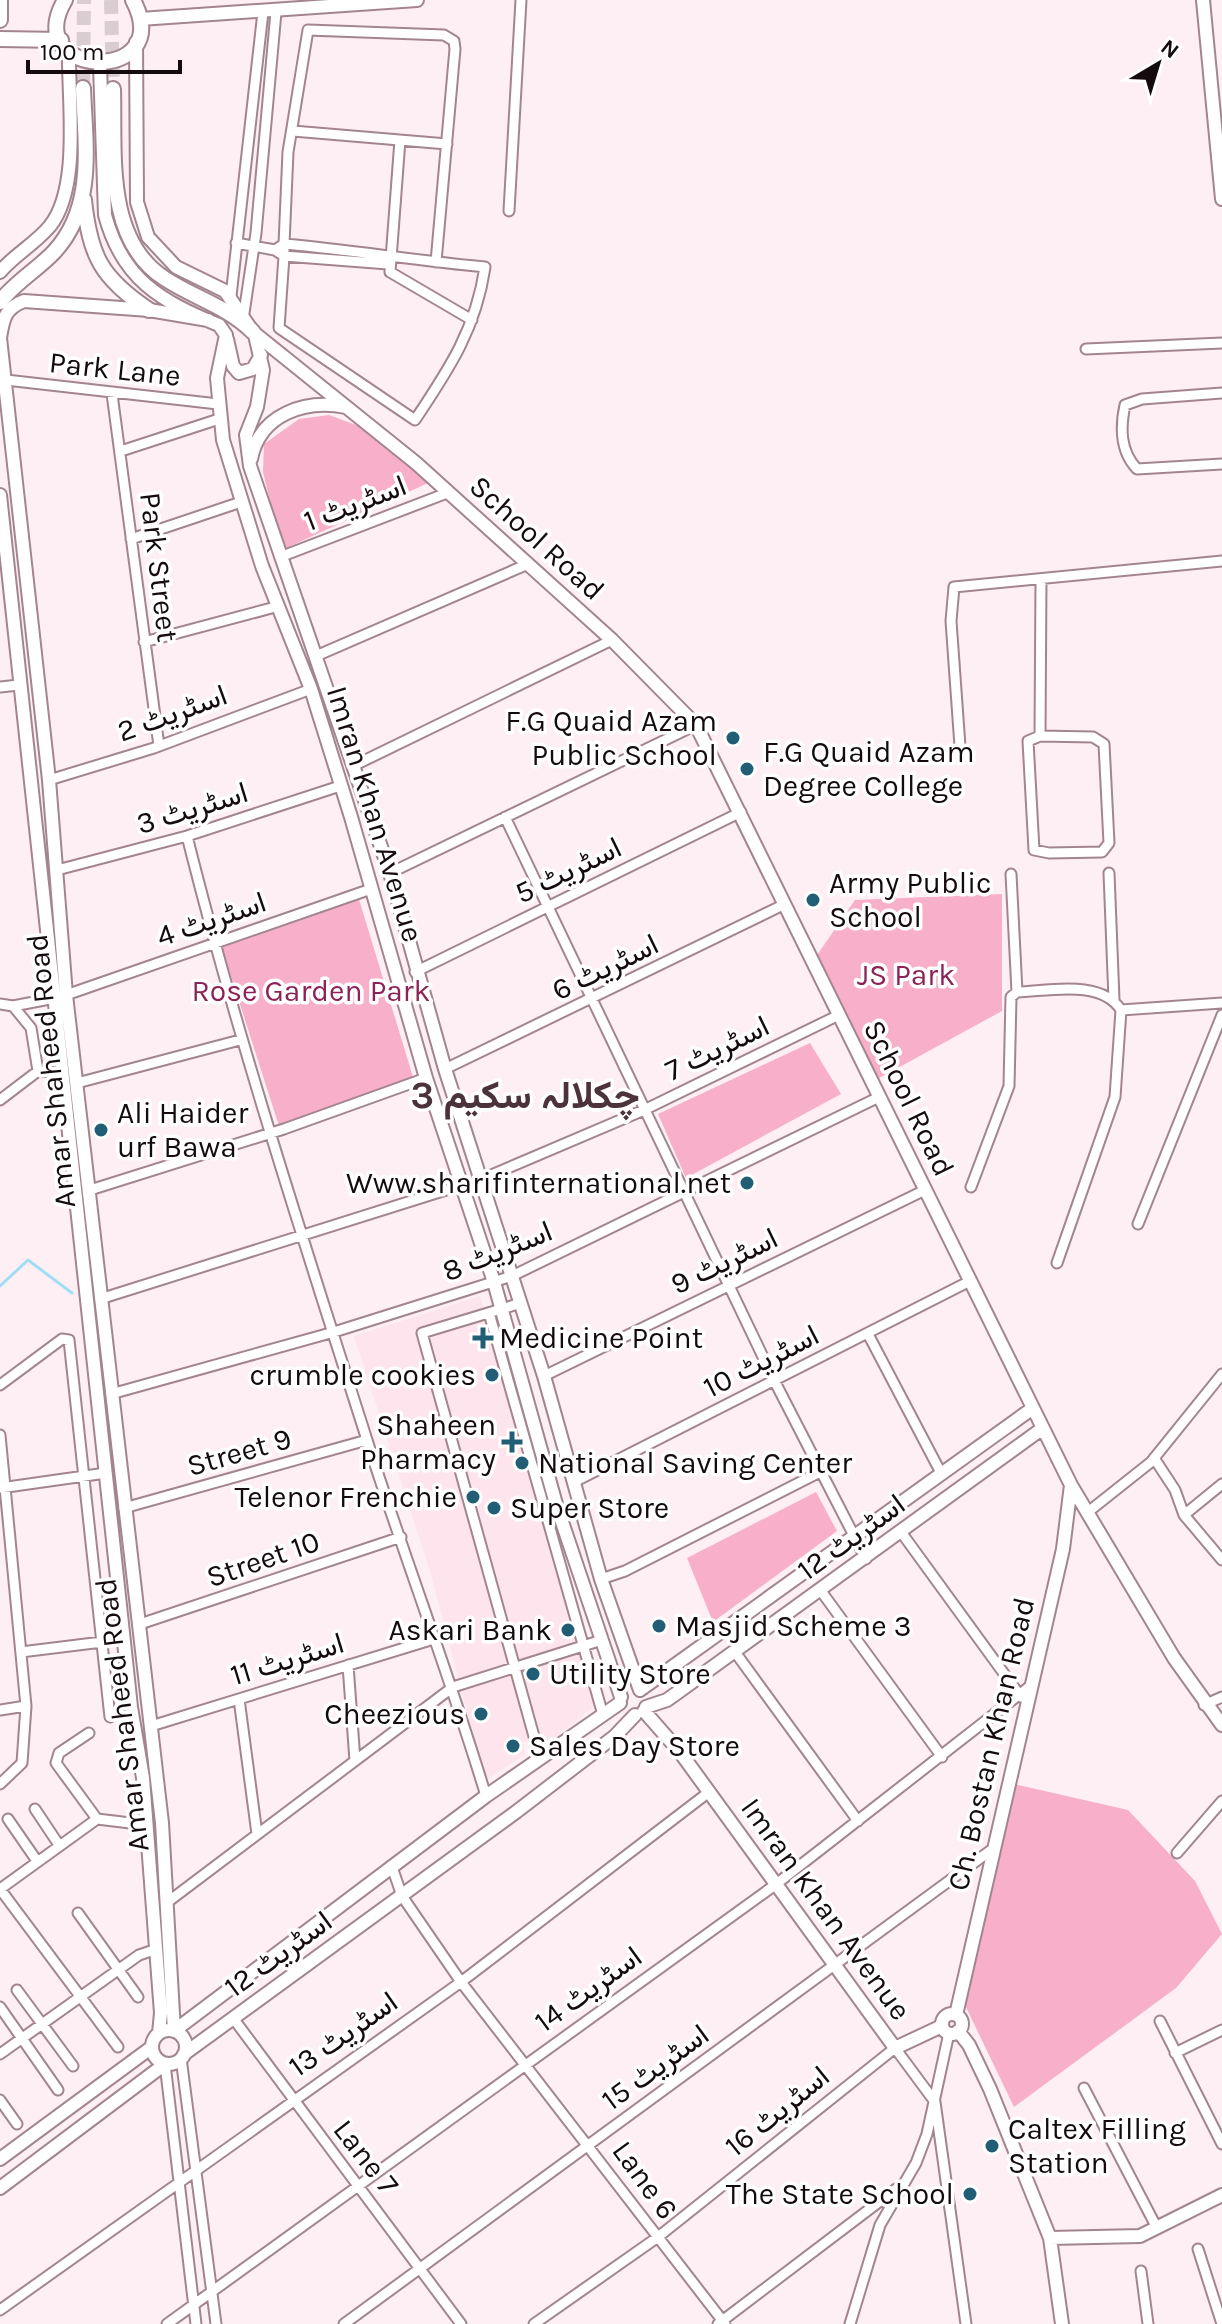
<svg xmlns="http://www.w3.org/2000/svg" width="1222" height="2324" font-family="Karla,Vazirmatn,sans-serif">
<rect width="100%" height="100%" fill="#fdeff4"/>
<path fill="#fde4ed" d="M480,1296L605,1698L544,1746L540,1732L523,1743L525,1754L485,1781L431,1574L354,1336Z"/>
<path fill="#f7afca" d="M329,415L383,435L428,483L282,550L263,472L264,444L299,419Z
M1002,894V1011L872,1082L813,961L855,900Z
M358,896L416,1087L280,1129L221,945Z
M810,1043L841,1094L686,1178L658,1114Z
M816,1492L837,1531L713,1622L687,1558Z
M1009,1783L1128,1810L1195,1881L1222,1934L1176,1988L1014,2107L964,2003Z"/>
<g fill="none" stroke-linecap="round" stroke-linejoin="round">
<path stroke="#a1ddf7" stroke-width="3" d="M0,1286L28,1260L72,1293"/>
<path stroke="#dacdd2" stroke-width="14" stroke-dasharray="14 7" stroke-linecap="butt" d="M111,0L113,89
M83,88L84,0"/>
<g stroke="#a3858f" stroke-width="13">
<path id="street" d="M293,131L447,144
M400,140L390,272L472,320
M509,211L521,0
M236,243L275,250L284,256L388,264
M275,250L284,244C352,250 418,261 485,267C476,329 449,369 415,420L279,328L284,256V244L288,152L308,30L444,35L454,41L455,49L436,262
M231,296L263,12
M244,313L256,233L276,12
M1086,349L1222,343
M6,380L218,404
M1222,393L1142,399L1125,405C1120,428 1120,451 1137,469L1222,464
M112,394L159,746
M121,451L219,419
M131,539L241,502
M280,557L447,493
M144,642L279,606
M316,656L528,564
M0,687L19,685
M1040,736L1093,737L1104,744L1109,843L1102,852L1049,853L1034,850L1028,741Z
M1040,736L1041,579
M960,746L951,621L954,587L1222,561
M353,766L612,640
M49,780L154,748L311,689
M505,817L775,1382L866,1559
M187,836C238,1040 303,1239 367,1440C405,1559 450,1676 486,1796
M57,870L187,836L340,786
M390,873L696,725
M1109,873L1114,1000
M415,972L741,812
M1017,992C1049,991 1101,979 1121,1010L1115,1097L1057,1263
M66,995L371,889
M0,1004L13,1006L31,1028L38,1071
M13,1006L55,998
M1121,1010L1222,1003
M445,1069L785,904
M77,1083L240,1040
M0,1100L38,1071L63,1072
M482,1179L644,1110L839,1015
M971,1187L1009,1086L1011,997L1017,992L1011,874
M90,1190L284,1129L426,1078
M1138,1224L1222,1015
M100,1299L462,1185
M521,1303L422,1333L540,1758
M489,1313L603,1715
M868,1334L940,1471
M544,1376L925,1190
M0,1385L62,1339L69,1340L110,1717
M111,1394L334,1332L512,1276L879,1097
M0,1435L26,1706L22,1763L0,1784
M1154,1458L1175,1490L1184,1515L1222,1560
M574,1482L970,1281
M0,1488L106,1473
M124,1508L367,1440
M1088,1512L1151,1462L1222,1374
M1184,1515L1222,1484
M901,1532L1021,1697
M601,1579L625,1571L822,1471
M821,1591L942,1757
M140,1624L401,1537
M21,1652L102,1642
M735,1652L858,1821
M348,1665L355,1761
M239,1699L257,1834
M1204,1705L1222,1697
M0,1710L26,1706
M151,1726L437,1638
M89,1733L59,1753L56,1763L97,1819
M35,1809L59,1845
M8,1819L37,1861
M1177,1853L1222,1801
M392,1867L402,1896L461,1982L725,2324
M0,1889L118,2047
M0,1889L97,1819L147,1825
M169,1901L453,1687L602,1640
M78,1913L138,1997
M17,1990L73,2066
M0,2007L58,2090
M233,2018L461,2324
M1160,2021L1222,2144
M1175,2053L1222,2030
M0,2054L139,1955L154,1950
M181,2058L216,2324
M165,2064L196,2324
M1084,2088L1157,2228
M0,2100L17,2124
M1198,2249L1222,2324
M1141,2271L1148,2324
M0,2310L461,1982L709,1792
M167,2324L775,1885L1029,1687
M344,2324L994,1848
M534,2324L658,2237L895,2048L935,2102L966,2324
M718,2324L900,2186
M850,2324L880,2225L916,2163L927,2134L949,2033"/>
</g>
<g stroke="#a3858f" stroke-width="16">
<path id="secondary" d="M1203,0L1222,199
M140,19L417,0
M136,42L137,202L148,237L176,267L225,291L253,332L416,463L612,640L696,725L1071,1485L1174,1658L1222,1725
M100,65L105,215C122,279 160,301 219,325L226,335L217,378L223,440L262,566L311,689L351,817L426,1078L494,1282L556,1504L621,1697
M0,272C14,255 35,244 50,226C81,187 68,100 69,52
M255,335L263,370L257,407L246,435L250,466L390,873L445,1069L544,1376L601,1579L640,1690
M227,339L233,366L239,373L253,369L261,355
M251,459C260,414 305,399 346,407
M0,495L131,1707L143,1778L161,2013L159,2033
M640,1690L1033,1408
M646,1707L667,1700L681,1690L1043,1428
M644,1711L680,1752L895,2048L942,2026
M942 2024a10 10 0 1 1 20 0a10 10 0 1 1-20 0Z
M956,2015L1063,1549L1071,1485
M152 2047a17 17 0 1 1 34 0a17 17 0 1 1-34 0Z
M174,2031L162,1823L66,995L49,780L0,338C3,319 5,308 24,301L149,310L208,320
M174,2031L486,1796L620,1703
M958,2031L969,2045L990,2089L1050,2238L1062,2324
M184,2054L516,1812L615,1736L635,1715
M0,2159L152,2047
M0,2188L165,2064
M1050,2238L1140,2236L1222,2195"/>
</g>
<g stroke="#a3858f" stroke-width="18">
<path id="primary" d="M0,0V20
M65,0C18,79 178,86 133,0
M0,39L61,40
M113,89C115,151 104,239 164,278C194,298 227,306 253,332
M84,200C90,256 101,278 149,310
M0,302C15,282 37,270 54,252C96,207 85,144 83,88"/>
</g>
<use href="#street" stroke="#fff" stroke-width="9"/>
<use href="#secondary" stroke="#fff" stroke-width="12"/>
<use href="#primary" stroke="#fff" stroke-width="14"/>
</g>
<g fill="#215e75" stroke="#fff" stroke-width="3">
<circle cx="733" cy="738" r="8"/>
<circle cx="747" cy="769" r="8"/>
<circle cx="813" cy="900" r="8"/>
<circle cx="101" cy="1130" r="8"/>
<circle cx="747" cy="1183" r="8"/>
<path d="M479 1326h8v8h8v8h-8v8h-8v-8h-8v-8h8z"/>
<circle cx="492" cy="1375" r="8"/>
<path d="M508 1430h8v8h8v8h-8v8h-8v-8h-8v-8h8z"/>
<circle cx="522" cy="1463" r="8"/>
<circle cx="473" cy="1497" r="8"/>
<circle cx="494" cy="1508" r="8"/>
<circle cx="659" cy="1626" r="8"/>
<circle cx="568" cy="1630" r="8"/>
<circle cx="533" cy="1674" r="8"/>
<circle cx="481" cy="1714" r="8"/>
<circle cx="513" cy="1746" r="8"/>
<circle cx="992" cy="2146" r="8"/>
<circle cx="970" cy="2194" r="8"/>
</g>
<g text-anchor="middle" stroke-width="7" stroke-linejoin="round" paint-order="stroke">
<g font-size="30" fill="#150b0e" stroke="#fff">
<text transform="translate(115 369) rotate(6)" y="10">Park Lane</text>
<text transform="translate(355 503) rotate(-21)" y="10">اسٹریٹ 1</text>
<text transform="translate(537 538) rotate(42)" y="10">School Road</text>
<text transform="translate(159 567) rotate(83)" y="10">Park Street</text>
<text transform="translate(172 713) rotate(-20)" y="10">اسٹریٹ 2</text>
<text transform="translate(192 808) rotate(-17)" y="10">اسٹریٹ 3</text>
<text transform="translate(375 814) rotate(73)" y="10">Imran Khan Avenue</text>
<text transform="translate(568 870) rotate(-26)" y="10">اسٹریٹ 5</text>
<text transform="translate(211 919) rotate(-19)" y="10">اسٹریٹ 4</text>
<text transform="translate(605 967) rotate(-26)" y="10">اسٹریٹ 6</text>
<text transform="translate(717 1048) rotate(-26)" y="10">اسٹریٹ 7</text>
<text transform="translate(51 1071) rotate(-96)" y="10">Amar Shaheed Road</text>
<text transform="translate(909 1098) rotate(64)" y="10">School Road</text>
<text transform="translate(497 1251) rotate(-22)" y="10">اسٹریٹ 8</text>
<text transform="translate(724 1261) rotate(-26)" y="10">اسٹریٹ 9</text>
<text transform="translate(761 1361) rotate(-27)" y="10">اسٹریٹ 10</text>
<text transform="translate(239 1452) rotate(-16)" y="10">Street 9</text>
<text transform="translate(851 1537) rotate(-36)" y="10">اسٹریٹ 12</text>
<text transform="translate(263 1559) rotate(-19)" y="10">Street 10</text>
<text transform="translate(287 1659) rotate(-17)" y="10">اسٹریٹ 11</text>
<text transform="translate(122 1715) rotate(-97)" y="10">Amar Shaheed Road</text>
<text transform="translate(991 1744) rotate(-77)" y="10">Ch. Bostan Khan Road</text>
<text transform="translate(826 1909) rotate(54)" y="10">Imran Khan Avenue</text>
<text transform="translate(278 1954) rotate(-36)" y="10">اسٹریٹ 12</text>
<text transform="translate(588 1989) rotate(-36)" y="10">اسٹریٹ 14</text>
<text transform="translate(343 2034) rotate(-35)" y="10">اسٹریٹ 13</text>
<text transform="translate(655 2067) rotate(-36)" y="10">اسٹریٹ 15</text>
<text transform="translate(777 2111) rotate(-39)" y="10">اسٹریٹ 16</text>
<text transform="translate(366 2157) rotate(52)" y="10">Lane 7</text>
<text transform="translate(645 2180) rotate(54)" y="10">Lane 6</text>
</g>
<g font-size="30" fill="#150b0e" stroke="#fff" text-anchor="start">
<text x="717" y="731" text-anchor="end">F.G Quaid Azam<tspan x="717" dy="34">Public School</tspan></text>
<text x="763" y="762">F.G Quaid Azam<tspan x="763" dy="34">Degree College</tspan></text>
<text x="829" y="893">Army Public<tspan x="829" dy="34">School</tspan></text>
<text x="117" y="1123">Ali Haider<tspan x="117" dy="34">urf Bawa</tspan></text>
<text x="731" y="1193" text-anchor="end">Www.sharifinternational.net</text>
<text x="499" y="1348">Medicine Point</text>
<text x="476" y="1385" text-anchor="end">crumble cookies</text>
<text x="496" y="1435" text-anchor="end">Shaheen<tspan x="496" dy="34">Pharmacy</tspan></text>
<text x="538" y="1473">National Saving Center</text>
<text x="457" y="1507" text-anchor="end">Telenor Frenchie</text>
<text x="510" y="1518">Super Store</text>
<text x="675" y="1636">Masjid Scheme 3</text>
<text x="552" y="1640" text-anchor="end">Askari Bank</text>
<text x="549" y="1684">Utility Store</text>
<text x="465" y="1724" text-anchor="end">Cheezious</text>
<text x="529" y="1756">Sales Day Store</text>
<text x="1008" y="2139">Caltex Filling<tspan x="1008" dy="34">Station</tspan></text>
<text x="954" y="2204" text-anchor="end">The State School</text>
</g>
<g font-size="30" fill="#8d2256" stroke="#fff">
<text x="906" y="985">JS Park</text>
<text x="311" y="1001">Rose Garden Park</text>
</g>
<g font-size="38" font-weight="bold" fill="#4b323b" stroke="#fff">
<text x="525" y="1108">چکلالہ سکیم 3</text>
</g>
</g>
<g transform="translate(1158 64) rotate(38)" stroke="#ffffff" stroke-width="6" paint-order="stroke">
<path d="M0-6L14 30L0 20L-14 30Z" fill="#150b0e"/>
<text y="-12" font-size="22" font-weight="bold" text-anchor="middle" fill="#150b0e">N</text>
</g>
<path d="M28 60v12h152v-12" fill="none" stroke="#150b0e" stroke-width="4"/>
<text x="40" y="60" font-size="24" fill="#150b0e" stroke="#ffffff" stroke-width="6" paint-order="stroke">100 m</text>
</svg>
